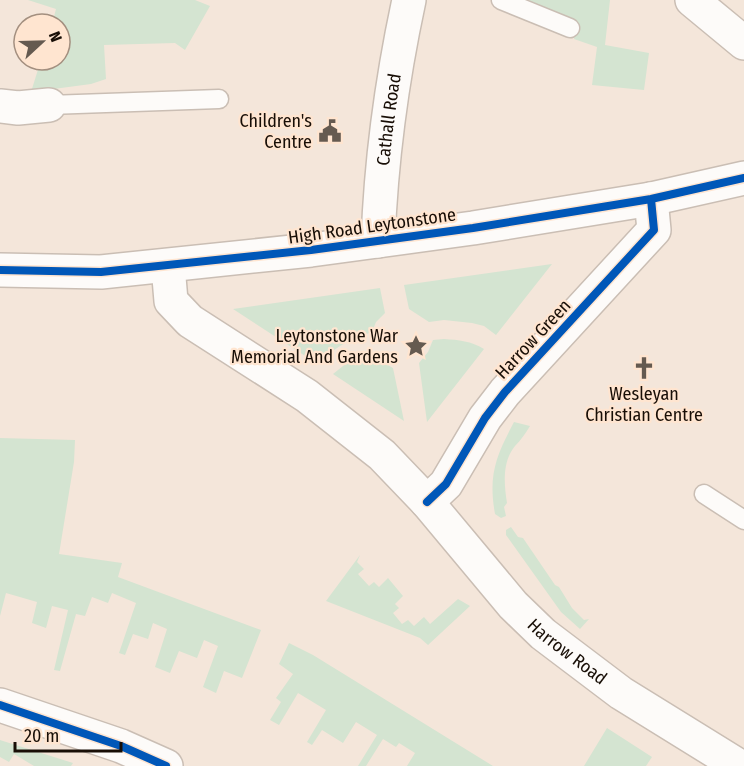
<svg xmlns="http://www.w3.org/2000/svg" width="744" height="766" font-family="'Fira Sans Condensed',sans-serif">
<rect width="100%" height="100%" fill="#f4e6da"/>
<path fill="#d4e4d1" d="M28,0H195L210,6L185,50L175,43L104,45L106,79L91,84L31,92L41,60H60V24H52L56,9Z
M530,0H610L605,45L649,53L644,90L592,85L597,47L574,39L577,23L527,5Z
M552,264L496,335L484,326L472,323L444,320L429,322L409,309L404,285Z
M380,288L385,313L376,322L372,332C349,340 335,346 319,365L233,309Z
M444,339C459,340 471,341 484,349L427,422L419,363L428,352L433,340Z
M374,352L384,363L393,368L404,421L333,374L353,358Z
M514,422L530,426C525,434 521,440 515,446C502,462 504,484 507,503L504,507L506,516L501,518L495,514C488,475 496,456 514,422Z
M0,438L75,440L74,462L59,554L122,563L118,577L261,630L242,678L224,671L216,693L203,687L218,646L204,640L197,658L179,651L170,673L155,667L167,629L153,623L148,639L133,634L125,655L119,653L136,603L112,593L108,603L92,597L85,616L76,614L60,671L54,670L68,610L52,606L46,628L32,623L37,602L6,593L0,616Z
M511,527L518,537L523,538L555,585L559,587L572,608L584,620L589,619L580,629L561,612L506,535V530Z
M360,555L357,562L364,569L358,574L369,586L374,582L379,587L388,578L403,596L395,604L399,608L393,613L402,624L408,620L414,626L424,617L430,624L458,599L470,606L428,645L420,638L326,601Z
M289,643L313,655L493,766H407L415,753L399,743L396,747L383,739L366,766H358L377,735L356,722L343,743L322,730L312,745L307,742L326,710L298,693L279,725L270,720L281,702L276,698L293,674L279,664Z
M607,728L652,757L646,766H584Z
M0,740L3,741L73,763L71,766H34L14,754L9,762L0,757Z"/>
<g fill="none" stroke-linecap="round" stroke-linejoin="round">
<g stroke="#cabeb4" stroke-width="21">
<path id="lane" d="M501,0L570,28
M49,105L219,99
M704,494L744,520"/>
</g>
<g stroke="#cabeb4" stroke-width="36">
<path id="street" d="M692,0L744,43
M0,106L18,108L49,105
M0,705L121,746L166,766"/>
</g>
<g stroke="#cabeb4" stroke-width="36">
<g id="secondary">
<path id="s1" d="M378,241C381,160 392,79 409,0"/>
<path id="s2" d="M168,266L171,301L190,321L307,396L382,455L427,502L513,605L543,634L621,693L739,766"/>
<path d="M0,270L101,272L311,250L473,228L651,199L744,178"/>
<path d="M427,502L446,484L485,418L505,392L654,230L651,199"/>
</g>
</g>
<use href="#lane" stroke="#fdfbf9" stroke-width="18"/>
<use href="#street" stroke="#fdfbf9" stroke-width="33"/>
<use href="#secondary" stroke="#fdfbf9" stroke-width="33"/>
<g stroke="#ffe5d0" stroke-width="11">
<path id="cycleway" d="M0,270L101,272L311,250L473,228L651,199L744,178
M427,502L446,484L485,418L505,392L654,230L651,199
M0,705L121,746L166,766"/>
</g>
<use href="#cycleway" stroke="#0057b8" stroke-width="8"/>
</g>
<defs>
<g id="civic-bare" transform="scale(1.8)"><path d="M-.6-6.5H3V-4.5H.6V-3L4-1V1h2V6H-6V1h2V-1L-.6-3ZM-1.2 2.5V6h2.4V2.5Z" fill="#655a50" stroke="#ffe5d0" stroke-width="2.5" paint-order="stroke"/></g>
<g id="sight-bare" transform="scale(1.8)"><path d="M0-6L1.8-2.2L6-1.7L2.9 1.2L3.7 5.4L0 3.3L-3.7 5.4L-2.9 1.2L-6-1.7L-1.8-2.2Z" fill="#655a50" stroke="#ffe5d0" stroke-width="2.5" paint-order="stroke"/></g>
<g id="church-bare" transform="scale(1.8)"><path d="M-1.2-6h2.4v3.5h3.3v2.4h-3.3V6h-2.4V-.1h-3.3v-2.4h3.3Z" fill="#655a50" stroke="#ffe5d0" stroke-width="2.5" paint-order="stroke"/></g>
</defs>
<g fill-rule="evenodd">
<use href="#civic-bare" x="330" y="131"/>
<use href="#sight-bare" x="416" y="346"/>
<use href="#church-bare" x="644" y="368"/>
</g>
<g text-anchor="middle" stroke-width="4.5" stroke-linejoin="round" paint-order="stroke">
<g font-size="18" fill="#180e06" stroke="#ffe5d0">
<text dy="6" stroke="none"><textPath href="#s1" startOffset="122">Cathall Road</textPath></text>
<text transform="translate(372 226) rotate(-8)" y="6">High Road Leytonstone</text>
<text transform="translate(533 339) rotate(-47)" y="6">Harrow Green</text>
<text dy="6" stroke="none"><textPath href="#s2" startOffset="568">Harrow Road</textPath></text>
</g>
<g font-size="18" fill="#180e06" stroke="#ffe5d0" text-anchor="end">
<text x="312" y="127">Children's<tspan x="312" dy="21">Centre</tspan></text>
<text x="398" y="342">Leytonstone War<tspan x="398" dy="21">Memorial And Gardens</tspan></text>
<text x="644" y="400" text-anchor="middle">Wesleyan<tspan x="644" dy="21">Christian Centre</tspan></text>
</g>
</g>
<g transform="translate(42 42) rotate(68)"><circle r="28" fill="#ffe5d0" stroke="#a38f7f" stroke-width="1.5"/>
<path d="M0-4.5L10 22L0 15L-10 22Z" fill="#655a50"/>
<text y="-9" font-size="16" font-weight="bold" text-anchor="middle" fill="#180e06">N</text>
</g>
<path d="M15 742v9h106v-9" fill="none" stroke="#180e06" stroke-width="3"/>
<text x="24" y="742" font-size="18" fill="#180e06" stroke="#ffe5d0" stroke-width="4.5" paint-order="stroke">20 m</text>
</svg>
